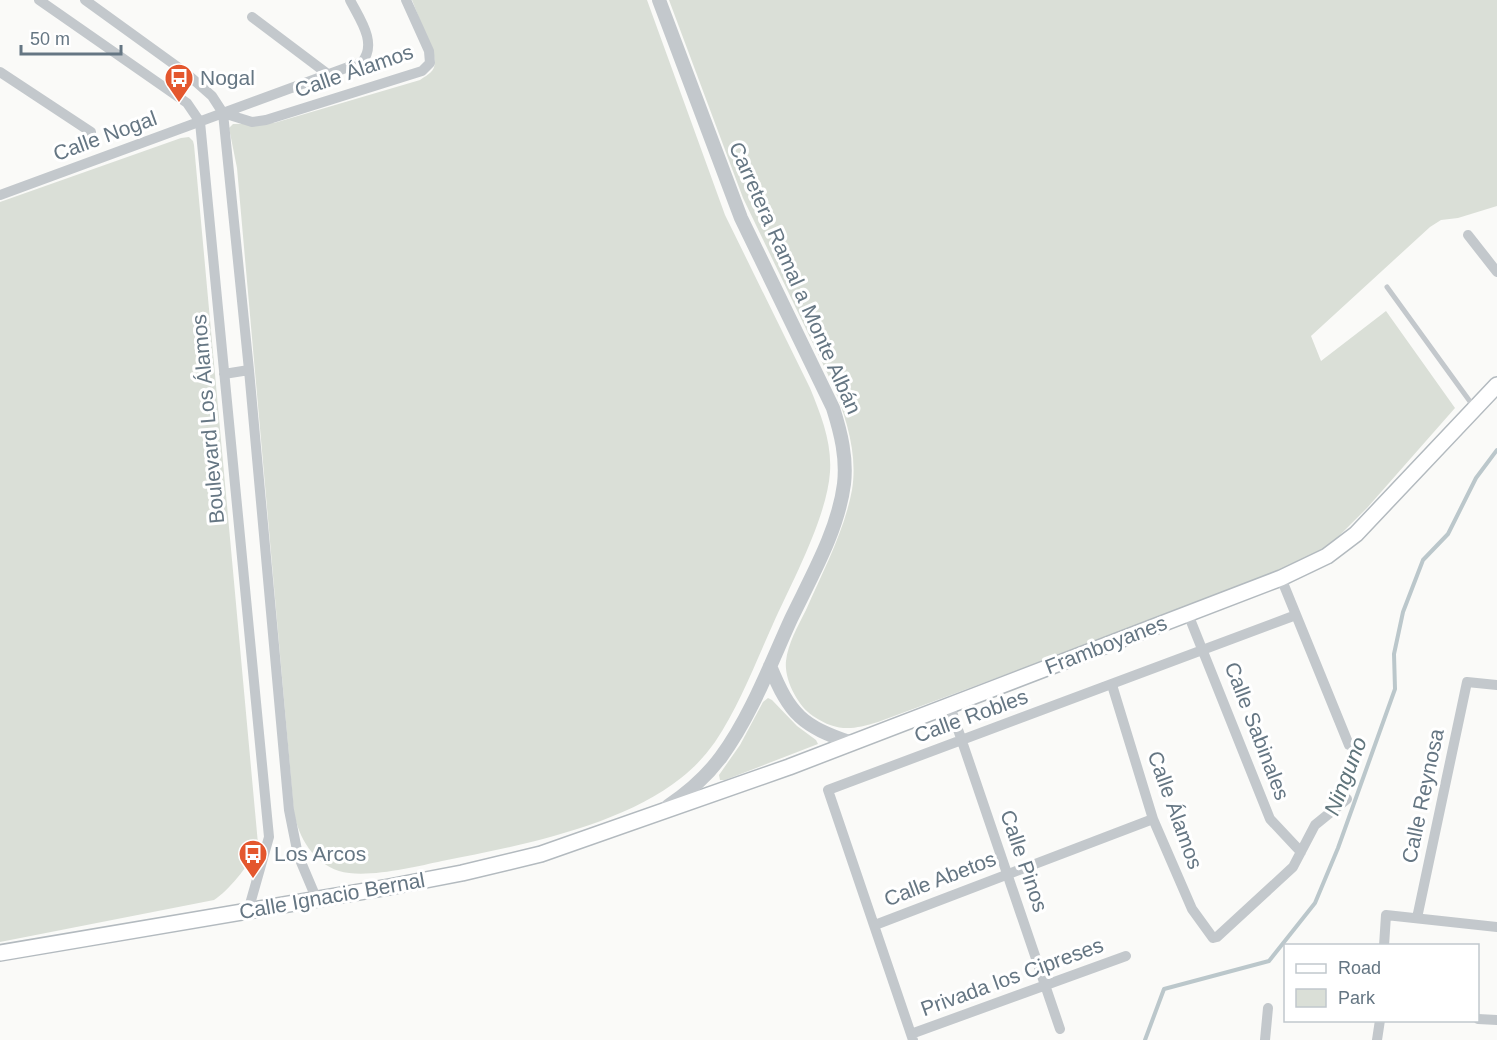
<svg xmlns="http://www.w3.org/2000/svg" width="1497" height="1040" font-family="Helvetica,sans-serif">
<rect width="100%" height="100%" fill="#fafaf8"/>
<path fill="#dadfd7" d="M412,0H647L725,215L810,388C821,415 832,442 830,472C827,517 792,582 773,624C755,664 739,706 715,742C705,756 694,768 681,778C619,827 518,846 442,861C415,867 365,879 339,871C313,862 299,838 294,813L237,168L229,128L233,124L274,123L420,80C431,73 437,70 434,56Z
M669,0H1497V206L1458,218L1441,220L1430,227L1311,336L1321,361L1386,311L1455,408L1367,508L1330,545L1315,555L1263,579L878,722C852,730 837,732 813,716C798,706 784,680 786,661C788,643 798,626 806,610C823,571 844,532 852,490C858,453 846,417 832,383L743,198Z
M189,137L193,141L194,145L258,844C253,861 229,891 214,900L0,942V202L181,138Z
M768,698L772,700L797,726L816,740L818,744L725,780H720L719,775L740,745L763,702Z"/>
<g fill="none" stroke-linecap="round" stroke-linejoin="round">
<path stroke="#bbc7cb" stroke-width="4" d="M1145,1040L1164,989L1269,961L1315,903L1338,848L1395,689L1394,654L1403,612L1423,560L1448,534L1476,478L1497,450"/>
<g stroke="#b3babf" stroke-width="18">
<path id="secondary" d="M0,953L389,887L462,873L541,854L789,767L1281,578L1327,556L1356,534L1497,385"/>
</g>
<path stroke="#c3c8cc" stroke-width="5" d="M1387,287L1474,407"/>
<path stroke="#c3c8cc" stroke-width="10" d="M39,0L187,103L200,122L269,837L248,911
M85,0L186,73L212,96L223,113L249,370L289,810L298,855L317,900
M252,17L329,75
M0,72L91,132
M223,113L252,122L266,120L422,71L430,63L429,51L406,0
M0,195L362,62C378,43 359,18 350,0
M1468,235L1497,272
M224,374L249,370
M1281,578L1349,745
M1188,614L1270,819L1301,852
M1112,685L1153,819L1192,909L1213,938L1217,937L1293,867L1315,825L1347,799
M950,706L1060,1029
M1417,918L1467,682L1497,685
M875,925L1153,819
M1384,946L1386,915L1497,927
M1478,1019L1497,1020
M911,1034L1126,956
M913,1040L828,790L1296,615
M1265,1040L1268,1008
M1377,1040L1380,1020"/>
<path stroke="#c3c8cc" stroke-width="14" d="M659,0L741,218L833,408C841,433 847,458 844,484C838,531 811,577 791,619C770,665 751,716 721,757C706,777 689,792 668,806
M770,666C790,715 802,726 852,743"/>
<use href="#secondary" stroke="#fff" stroke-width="15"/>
</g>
<defs>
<g id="bus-pin" transform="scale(1.5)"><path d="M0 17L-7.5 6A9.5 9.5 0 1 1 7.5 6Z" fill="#e4572e" stroke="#fff"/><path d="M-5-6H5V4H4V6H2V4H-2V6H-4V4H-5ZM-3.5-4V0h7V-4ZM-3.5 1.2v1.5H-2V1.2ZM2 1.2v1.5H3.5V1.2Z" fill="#fff"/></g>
</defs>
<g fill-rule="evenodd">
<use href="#bus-pin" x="179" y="78"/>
<use href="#bus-pin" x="253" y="854"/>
</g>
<g text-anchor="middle" stroke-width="6" stroke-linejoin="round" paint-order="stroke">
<g font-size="21" fill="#657683" stroke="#fff">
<text transform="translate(354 71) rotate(-19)" y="7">Calle Álamos</text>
<text transform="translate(105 136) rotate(-20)" y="7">Calle Nogal</text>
<text transform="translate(795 278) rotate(66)" y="7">Carretera Ramal a Monte Albán</text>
<text transform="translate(208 419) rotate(-95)" y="7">Boulevard Los Álamos</text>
<text transform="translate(1106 645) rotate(-21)" y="7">Framboyanes</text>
<text transform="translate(971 716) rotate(-20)" y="7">Calle Robles</text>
<text transform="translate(1257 731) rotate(69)" y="7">Calle Sabinales</text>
<text transform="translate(1423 796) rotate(-78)" y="7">Calle Reynosa</text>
<text transform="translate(1175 810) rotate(70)" y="7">Calle Álamos</text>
<text transform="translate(1024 861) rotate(71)" y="7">Calle Pinos</text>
<text transform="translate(940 879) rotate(-21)" y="7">Calle Abetos</text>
<text transform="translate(332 896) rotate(-10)" y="7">Calle Ignacio Bernal</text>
<text transform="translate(1012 977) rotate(-20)" y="7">Privada los Cipreses</text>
</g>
<g font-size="21" fill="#657683" stroke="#fff" text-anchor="start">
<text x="200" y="85">Nogal</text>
<text x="274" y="861">Los Arcos</text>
</g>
<g font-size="22" font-style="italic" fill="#60757c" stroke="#fff">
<text transform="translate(1345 776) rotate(-69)" y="8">Ninguno</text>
</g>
</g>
<rect x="1284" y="944" width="195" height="78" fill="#ffffff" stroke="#c1c8cd" stroke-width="1.5"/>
<rect x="1296" y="964" width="30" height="9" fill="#ffffff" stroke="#c1c8cd" stroke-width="1.5"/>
<text x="1338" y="974" font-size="18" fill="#657683">Road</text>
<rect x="1296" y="989" width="30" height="18" fill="#dadfd7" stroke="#c1c8cd" stroke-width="1.5"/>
<text x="1338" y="1004" font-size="18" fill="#657683">Park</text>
<path d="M21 45v9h100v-9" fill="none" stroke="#657683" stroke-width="3"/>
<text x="30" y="45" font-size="18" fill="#657683" stroke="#ffffff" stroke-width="4.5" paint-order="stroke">50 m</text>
</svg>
